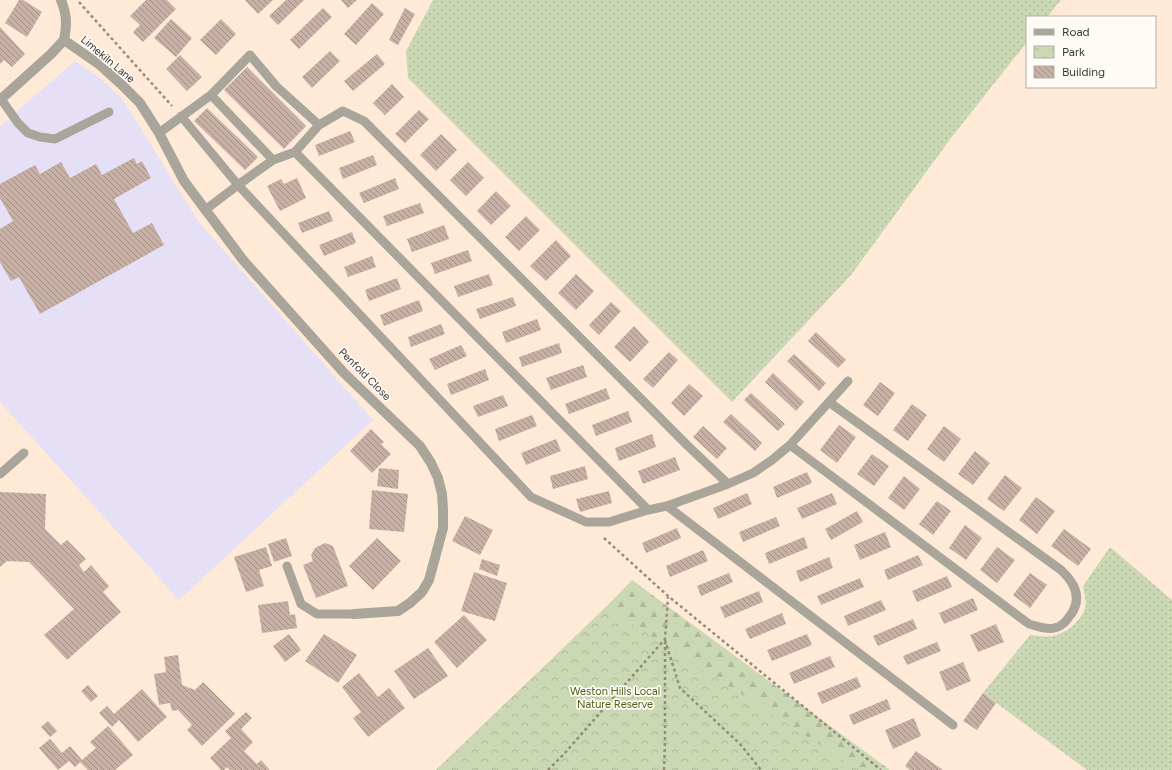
<svg xmlns="http://www.w3.org/2000/svg" width="1172" height="770" font-family="Figtree,sans-serif">
<defs>
<pattern id="grass-dots" width="8" height="8" patternUnits="userSpaceOnUse"><rect width="8" height="8" fill="#cad8b3"/><path d="M2 2h.1M6 6h.1" fill="none" stroke="#afba9a" stroke-width="1.8" stroke-linecap="round"/></pattern>
<pattern id="forest-firs" width="22" height="20" patternUnits="userSpaceOnUse"><rect width="22" height="20" fill="#cad8b3"/><path d="M5 1l3.5 6h-7zM16 11l3.5 6h-7z" fill="#afba9a"/></pattern>
<pattern id="park-crowns" width="20" height="18" patternUnits="userSpaceOnUse"><rect width="20" height="18" fill="#cad8b3"/><path d="M2 6a3 3 0 1 1 6 0M12 15a3 3 0 1 1 6 0" fill="none" stroke="#afba9a"/></pattern>
<pattern id="building-back-hatch" width="6" height="6" patternUnits="userSpaceOnUse"><rect width="6" height="6" fill="#c9b0a5"/><path d="M-1 5l2 2M0 0l6 6M5-1l2 2" fill="none" stroke="#a59087"/></pattern>
</defs>
<rect width="100%" height="100%" fill="#feead7"/>
<path fill="#e6e0f6" d="M75,61L100,78L122,98L198,221L373,420L179,600L0,402V126Z"/>
<path fill="url(#grass-dots)" d="M433,0H1061L1047,17H1027V42L951,138L851,275L732,402L408,78L406,51Z
M1110,547L1172,600V770H1087L983,693L1030,635C1037,636 1045,637 1052,636C1066,634 1081,621 1085,608C1087,601 1084,594 1083,586Z"/>
<path fill="url(#forest-firs)" d="M632,580L890,770H436L606,607Z"/>
<path fill="url(#park-crowns)" d="M606,607L859,770H436Z"/>
<path fill="url(#building-back-hatch)" d="M19,0H23L42,12L27,37L5,23Z
M146,0H167L176,9L143,42L133,32L140,25L130,16Z
M245,0H273L258,14Z
M286,0H304L278,25L269,16Z
M341,0H357L348,8Z
M372,3L384,14L356,45L344,34Z
M323,8L332,17L299,49L290,40Z
M405,8L415,14L398,45L389,40Z
M171,19L192,38L176,57L154,38Z
M221,19L236,34L216,55L200,40Z
M0,27L25,54L12,67L4,60L0,64Z
M330,51L340,61L312,88L302,77Z
M377,54L385,64L353,91L344,81Z
M180,55L202,77L187,91L166,69Z
M247,67L306,126L284,149L224,90Z
M392,84L404,97L385,115L373,103Z
M207,108L258,157L245,170L194,121Z
M419,110L429,119L405,143L395,134Z
M350,131L355,142L319,156L315,145Z
M441,134L457,150L436,171L420,155Z
M373,155L377,165L343,179L339,168Z
M134,158L137,164L142,161L151,178L114,199L133,233L152,223L164,245L40,314L19,277L11,281L0,262V229L13,221L0,198V184L35,165L40,174L61,162L70,178L96,164L102,175Z
M468,162L484,178L466,196L450,180Z
M297,178L306,198L280,211L267,186L281,179L284,184Z
M395,178L399,189L364,203L359,193Z
M496,191L511,206L491,225L477,211Z
M420,203L424,213L387,226L383,216Z
M329,211L333,221L302,233L298,223Z
M526,216L540,230L519,251L505,237Z
M444,225L449,239L412,252L407,239Z
M352,232L356,243L324,256L319,245Z
M556,240L571,256L546,281L530,266Z
M468,250L472,261L435,274L431,263Z
M372,256L376,267L348,277L344,267Z
M489,274L493,285L458,297L454,286Z
M576,274L594,291L576,310L558,293Z
M397,278L401,289L369,301L365,290Z
M513,297L516,306L480,319L476,309Z
M419,300L423,311L384,326L380,315Z
M611,302L621,311L599,335L589,325Z
M537,319L541,330L506,343L502,332Z
M441,324L445,334L411,347L408,337Z
M634,326L649,342L630,362L614,347Z
M816,332L846,360L838,368L808,341Z
M559,343L562,353L522,367L519,357Z
M461,345L467,356L435,370L429,359Z
M669,352L678,360L653,388L643,379Z
M794,354L826,383L819,391L787,361Z
M583,365L587,377L551,390L546,378Z
M485,369L489,380L451,395L447,384Z
M773,373L804,402L796,411L765,382Z
M880,382L895,393L878,416L863,405Z
M689,384L703,396L684,416L671,403Z
M606,388L610,399L569,414L565,404Z
M751,393L785,424L778,431L744,400Z
M503,395L508,406L478,417L473,406Z
M912,404L927,415L908,441L893,430Z
M628,411L632,422L596,436L592,425Z
M731,414L762,443L755,451L723,422Z
M532,415L537,426L499,441L495,429Z
M839,425L856,437L837,463L820,450Z
M703,426L727,448L717,459L693,437Z
M944,426L961,439L944,462L927,449Z
M371,429L384,442L381,444L391,454L372,473L350,451Z
M652,434L656,447L619,461L615,448Z
M556,439L561,451L526,465L521,453Z
M975,451L990,463L973,485L958,474Z
M872,454L889,466L874,486L857,474Z
M675,457L680,470L643,484L638,471Z
M585,466L588,479L553,489L550,476Z
M379,468L399,470L398,489L377,486Z
M807,472L812,483L777,498L773,487Z
M1005,475L1022,488L1004,511L987,499Z
M904,476L920,489L904,510L888,498Z
M372,490L408,494L404,532L369,529Z
M609,491L612,503L580,512L576,499Z
M0,492L46,494L45,529L61,545L67,540L86,559L79,565L84,572L91,565L109,586L103,592L121,612L67,660L44,635L74,609L29,562L7,561L0,567Z
M747,493L752,504L718,519L713,508Z
M832,493L837,504L802,519L797,508Z
M1036,497L1055,511L1037,534L1019,520Z
M937,501L951,511L933,535L919,524Z
M857,511L863,522L831,540L825,529Z
M465,516L493,530L480,555L452,541Z
M776,517L780,526L743,542L739,532Z
M965,525L982,538L966,560L949,548Z
M677,528L681,538L646,553L642,543Z
M1064,529L1091,549L1078,566L1051,546Z
M885,532L891,547L860,560L854,545Z
M804,537L808,548L769,564L765,553Z
M286,538L292,556L274,562L268,544Z
M377,538L401,561L373,590L349,566Z
M325,543L333,546L348,586L316,598L303,565L313,561L311,555L315,548Z
M266,547L272,566L259,570L264,586L246,592L234,557Z
M997,547L1015,560L997,583L980,570Z
M703,550L708,561L670,577L666,566Z
M918,555L923,565L888,580L884,570Z
M829,557L833,568L800,582L796,571Z
M482,559L500,565L497,576L479,569Z
M474,572L507,583L495,621L461,611Z
M729,573L733,582L701,596L697,586Z
M1030,573L1047,585L1030,608L1013,595Z
M947,576L952,587L917,602L912,591Z
M860,578L864,587L821,605L817,596Z
M759,591L763,602L725,618L720,607Z
M973,598L978,610L944,624L939,613Z
M881,600L886,610L848,626L844,616Z
M288,601L290,615L295,614L297,628L262,633L258,605Z
M782,613L786,624L750,639L745,629Z
M464,615L487,640L457,668L434,642Z
M913,619L917,629L878,646L873,636Z
M996,624L1004,642L978,652L970,635Z
M289,634L301,650L285,662L273,646Z
M324,634L357,655L338,683L305,661Z
M807,634L812,645L772,661L767,650Z
M937,642L941,651L907,665L903,656Z
M428,648L448,676L414,699L394,671Z
M178,655L182,685L195,690L203,682L235,714L202,746L187,730L192,725L178,710L172,711L170,703L159,705L154,674L166,672L164,657Z
M830,656L835,667L794,684L789,673Z
M963,662L971,681L947,691L939,672Z
M359,673L378,697L389,688L405,708L368,737L353,718L361,712L342,687Z
M857,677L861,687L822,704L817,693Z
M88,685L98,696L91,702L81,691Z
M142,689L167,717L138,742L119,720L112,727L99,713L107,706L114,714Z
M983,693L996,703L977,730L963,721Z
M887,699L891,709L853,725L849,715Z
M246,712L252,718L241,729L253,742L244,751L257,764L261,760L270,770H230L227,767L224,770H221L210,758L231,738L225,731Z
M914,718L921,736L893,749L885,730Z
M48,721L57,731L50,737L41,727Z
M108,726L133,755L115,770H88L80,762L75,767L69,761L58,770L39,748L50,739L62,753L70,746L82,760L96,748L90,742Z
M916,751L943,770H910L905,766Z"/>
<g fill="none" stroke-linecap="round" stroke-linejoin="round">
<path stroke="#978a7d" stroke-width="2.5" stroke-dasharray="3 3" stroke-linecap="butt" d="M79,2L172,106
M604,538L668,596L881,770
M665,640L680,688L740,744L761,770
M548,770L564,754L665,639L668,597
M664,770L665,743V642"/>
<path stroke="#a9a59b" stroke-width="9" d="M211,95L273,160
M1,99L18,123L28,133L40,137L55,139L109,112
M181,116L238,185L531,497L586,522H609L648,510L667,506L728,484L753,473L772,460L790,445L848,381
M159,133L211,95L250,55L276,86L319,125
M295,152L648,510
M205,210L238,185L273,160L295,152L319,125L343,111L364,121L687,445L728,484
M790,445L1029,624C1037,626 1046,630 1054,628C1061,627 1065,623 1069,617C1083,600 1076,584 1061,570L829,402
M0,474L24,453
M667,506L953,725
M287,566L301,604L317,614H354"/>
<path stroke="#a9a59b" stroke-width="10" d="M61,0C67,15 67,24 64,40L100,65L121,84L140,103L159,133L184,181L243,260L344,373L420,446L431,463L438,478L442,494L443,509V528L429,580L422,592L410,603L398,611L354,614
M0,100L51,54L64,40"/>
</g>
<g text-anchor="middle" stroke-width="3.5" stroke-linejoin="round" paint-order="stroke">
<g font-size="11" fill="#3f3830" stroke="#fffbf7">
<text transform="translate(108 59) rotate(40)" y="4">Limekiln Lane</text>
<text transform="translate(365 374) rotate(45)" y="4">Penfold Close</text>
</g>
<g font-size="11" fill="#4a6012" stroke="#fffbf7">
<text x="615" y="695">Weston Hills Local<tspan x="615" dy="13">Nature Reserve</tspan></text>
</g>
</g>
<rect x="1026" y="16" width="130" height="72" fill="#fffbf7" stroke="#b2ada7"/>
<rect x="1034" y="29" width="20" height="6" fill="#a9a59b" stroke="#b2ada7"/>
<text x="1062" y="36" font-size="12" fill="#3f3830">Road</text>
<rect x="1034" y="46" width="20" height="12" fill="url(#park-crowns)" stroke="#b2ada7"/>
<text x="1062" y="56" font-size="12" fill="#3f3830">Park</text>
<rect x="1034" y="66" width="20" height="12" fill="url(#building-back-hatch)" stroke="#b2ada7"/>
<text x="1062" y="76" font-size="12" fill="#3f3830">Building</text>
</svg>
